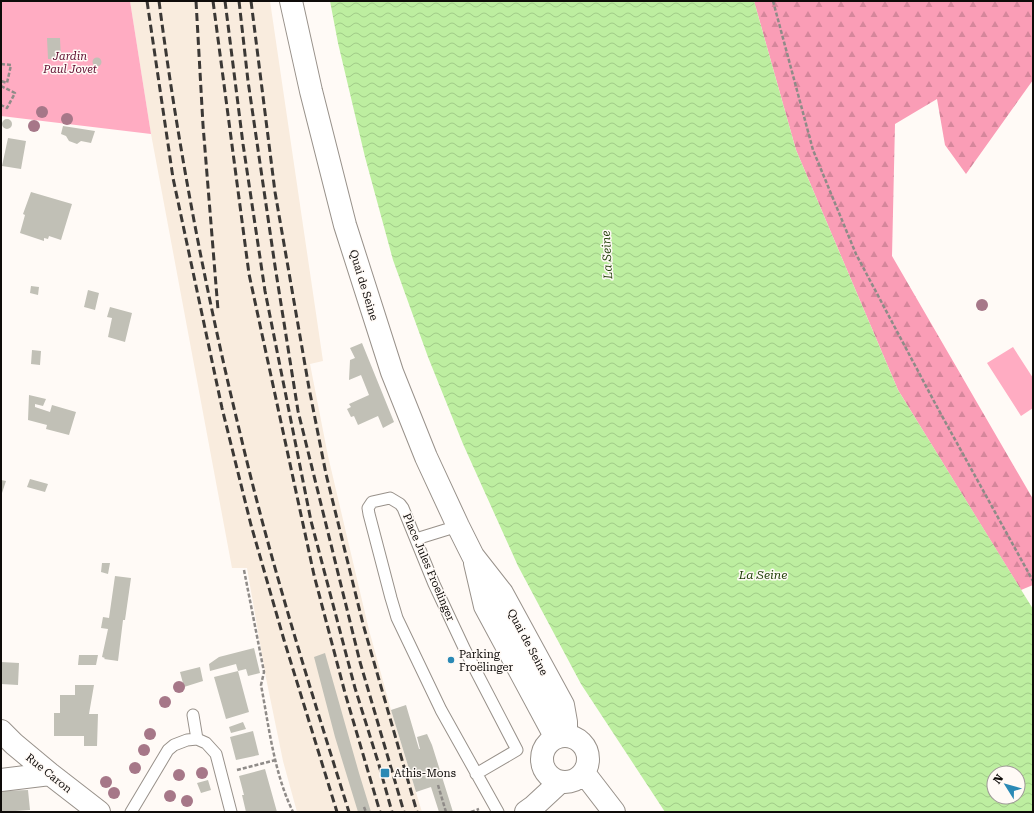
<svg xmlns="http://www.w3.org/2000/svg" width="1034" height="813" font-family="'Roboto Serif',serif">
<defs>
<pattern id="forest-firs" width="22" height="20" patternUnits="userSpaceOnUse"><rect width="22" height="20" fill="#fa9db6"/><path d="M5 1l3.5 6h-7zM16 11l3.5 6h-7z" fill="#d5869b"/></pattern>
<pattern id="water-waves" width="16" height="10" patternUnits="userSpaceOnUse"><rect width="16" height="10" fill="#bdeea0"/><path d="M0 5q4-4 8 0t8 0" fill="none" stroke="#a1cb88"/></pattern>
</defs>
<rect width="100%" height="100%" fill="#fffaf6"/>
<path fill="#f9ecde" d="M130,1H270L323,361L310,364L328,456L369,630L391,710L422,812H297L283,761L266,678L247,568H232L151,134Z"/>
<path fill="url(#forest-firs)" d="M754,1H1033V80L966,174L945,145L937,99L895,124L892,256L1033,499V585L1021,590L898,390L796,150Z"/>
<path fill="#ffacc2" d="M1,1H130L151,134L1,116Z
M1013,347L1033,378V408L1021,416L987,363Z"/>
<path fill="url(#water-waves)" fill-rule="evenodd" d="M330,1H754L796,150L898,390L1033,609V812H665L581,684L518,566L463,444L428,357L393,260L365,157L338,43ZM994,773H1018V797H994Z"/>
<path fill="#c1c0b6" d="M47,38H60L61,59H48Z
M92.5 62a4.5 4.5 0 1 1 9 0a4.5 4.5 0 1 1-9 0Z
M2 124a5 5 0 1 1 10 0a5 5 0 1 1-10 0Z
M63,126L95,131L91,143L81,141L77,144L69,141L66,136L61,134Z
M8,138L26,141L21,169L2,166Z
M31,192L72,204L61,240L49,236L48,239L44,238V241L20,233L25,215L23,214Z
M31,286L39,287L38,295L30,293Z
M88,290L99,293L95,310L84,307Z
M110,307L132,313L125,342L108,337L112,318L107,317Z
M362,343L394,422L383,428L378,416L358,425L354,416L351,417L347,409L351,407L349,404L369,395L361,375L349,380L350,360L355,358L350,348Z
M32,350L41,351L40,365L31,364Z
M29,395L46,399L43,406L35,404V407L50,412L52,405L76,412L69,435L46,429L47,425L28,420Z
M30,479L48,484L45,492L27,487Z
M1,480L6,481L1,496Z
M102,563H110L108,574L101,572Z
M115,576L131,578L125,620H123L118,661L104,659L105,658L102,657L108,629L101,628L103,617L109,618Z
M254,648L260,673L248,676L246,669L238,671L249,712L226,719L214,677L238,671L236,664L210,671L209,664L219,657Z
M325,653L359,773L371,812H358L335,737L314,657Z
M79,655H98L96,665H78Z
M1,662L19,663L18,685L1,684Z
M200,667L203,681L184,687L180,672Z
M75,685H94L89,714H98L97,746H84V736H54V713H60V695H75Z
M406,705L419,749H420L417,737L427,734L432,745L453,812H439L431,787L416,792L391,710Z
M243,722L246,729L231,733L229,727Z
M253,731L259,755L236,760L230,737Z
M265,769L277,812H246L242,795H244L239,776Z
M208,780L211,790L201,793L197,783Z
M28,790L30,810L1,812V791Z"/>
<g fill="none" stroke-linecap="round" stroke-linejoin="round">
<g stroke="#98918a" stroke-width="13">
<path id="service" d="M416,539L458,526
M193,715L197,739
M476,774L517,750L465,650L434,584L403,508L400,504L390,498L372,502L368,508L369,514L391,598L397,618L441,710L498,812
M131,812L168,750L174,745L187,740L197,739L206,743L216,754L231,812"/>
</g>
<g stroke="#98918a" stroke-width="24">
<path id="minor" d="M1,731L14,744L50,774L99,812
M1,780L50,774"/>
</g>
<g stroke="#98918a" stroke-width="24">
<path id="tertiary" d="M526,812L533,807L560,782"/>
</g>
<g stroke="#98918a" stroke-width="24">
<path id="secondary" d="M291,1L311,91L345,225L392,372L426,457L458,526L473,556L502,593L563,705L566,722V736
M475,563L485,606L556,738
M542 759a23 23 0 1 1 46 0a23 23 0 1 1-46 0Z
M584,773L614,812"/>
</g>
<path stroke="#8f8b88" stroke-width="2.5" stroke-dasharray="4 2" stroke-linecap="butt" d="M773,1L813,150L856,254L936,405L1033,581
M1,64L11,65L7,83L1,81
M1,86L15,93L7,108L1,105
M244,570L264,672L261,685C269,727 274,773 293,812
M237,770L276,760
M438,785L446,812
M364,807L366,812
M471,812L479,809"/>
<use href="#service" stroke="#fff" stroke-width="11"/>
<use href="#minor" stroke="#fff" stroke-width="22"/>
<use href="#tertiary" stroke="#fff" stroke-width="22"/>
<use href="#secondary" stroke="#fff" stroke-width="22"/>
<path stroke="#3b3835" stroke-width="3" stroke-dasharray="8 4" stroke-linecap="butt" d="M147,1L173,178L222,408L251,525L284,640L337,812
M159,1C178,148 206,294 241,437C271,564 310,688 349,812
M196,1L203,125L218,310
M213,1L249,274L314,575L345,693L380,812
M225,1L243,144L265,291L311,521L355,688L379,765L392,812
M239,1L248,81L275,266L298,411L360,662L404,812
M251,1L275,192L309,388L326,474L363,624L417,812"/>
</g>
<g fill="#a67788">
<circle cx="42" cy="112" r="6"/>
<circle cx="67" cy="119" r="6"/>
<circle cx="34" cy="126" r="6"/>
<circle cx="982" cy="305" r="6"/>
<circle cx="179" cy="687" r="6"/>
<circle cx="165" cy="702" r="6"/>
<circle cx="150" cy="734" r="6"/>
<circle cx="144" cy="750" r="6"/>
<circle cx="135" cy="768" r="6"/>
<circle cx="202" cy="773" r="6"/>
<circle cx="179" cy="775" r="6"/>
<circle cx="106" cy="782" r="6"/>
<circle cx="114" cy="793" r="6"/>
<circle cx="170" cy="796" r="6"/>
<circle cx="187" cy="801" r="6"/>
</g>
<g fill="#2a89b5" stroke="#fffaf6" stroke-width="1.5">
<circle cx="451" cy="660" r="4"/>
<rect x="380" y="768" width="10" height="10" rx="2"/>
</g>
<g text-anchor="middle" stroke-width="3" stroke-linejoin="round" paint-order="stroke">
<g font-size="11" font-style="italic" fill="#5e0c2e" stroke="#fffaf6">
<text x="70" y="60">Jardin<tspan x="70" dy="13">Paul Jovet</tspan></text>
</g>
<g font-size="11" fill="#0e0b09" stroke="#fffaf6">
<text transform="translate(364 285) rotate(73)" y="4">Quai de Seine</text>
<text transform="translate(429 567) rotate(67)" y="4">Place Jules Froelinger</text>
<text transform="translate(528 642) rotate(62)" y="4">Quai de Seine</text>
<text transform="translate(49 773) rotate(39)" y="4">Rue Caron</text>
</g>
<g font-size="11" fill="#0e0b09" stroke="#fffaf6" text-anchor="start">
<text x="459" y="658">Parking<tspan x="459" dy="13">Froëlinger</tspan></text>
<text x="394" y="777">Athis-Mons</text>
</g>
<g font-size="12" font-style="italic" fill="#24420c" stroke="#fffaf6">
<text transform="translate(607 255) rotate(-93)" y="4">La Seine</text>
<text x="763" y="579">La Seine</text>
</g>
</g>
<rect width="1034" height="813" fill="none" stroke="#0e0b09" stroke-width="4"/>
<g transform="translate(1006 785) rotate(307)"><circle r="19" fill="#fffaf6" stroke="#9f9a97"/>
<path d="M0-3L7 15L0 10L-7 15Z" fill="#2a89b5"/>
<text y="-6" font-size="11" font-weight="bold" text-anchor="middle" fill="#0e0b09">N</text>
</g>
</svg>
